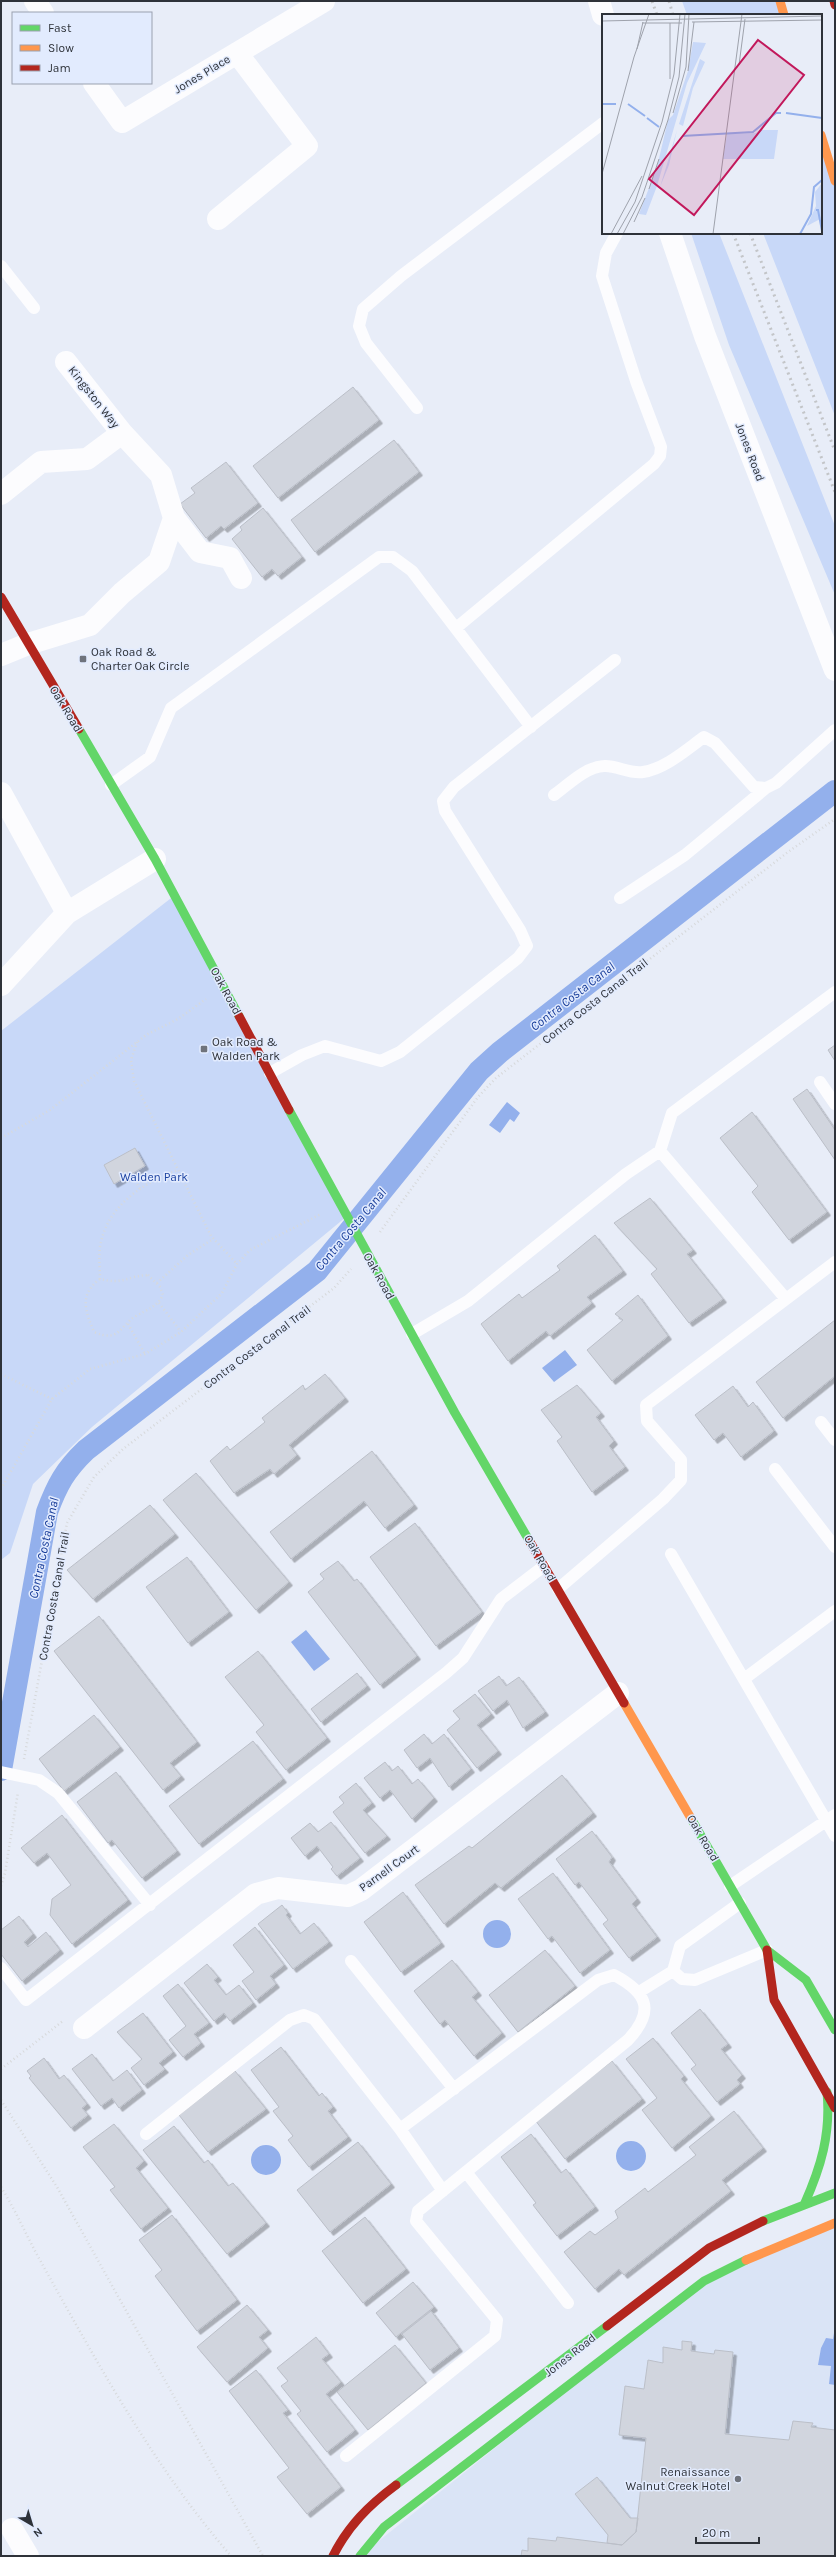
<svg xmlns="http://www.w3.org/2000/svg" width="836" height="2557" font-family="Karla,sans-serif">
<defs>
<filter id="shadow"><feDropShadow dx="3.5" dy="3.5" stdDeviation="0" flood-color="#0004"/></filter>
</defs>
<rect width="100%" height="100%" fill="#e8edf8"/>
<path fill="#dae4f6" d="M835,2223V2556H360L704,2281Z"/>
<path fill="#c8d8f8" d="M682,1H780L784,15H687Z
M821,135L835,181V416L763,233H821Z
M691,233H719L835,526V595L729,345Z
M175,895L346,1217L92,1427L33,1484L10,1553L1,1560V1031Z"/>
<path fill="#93b0ec" d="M507,1102L520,1113L514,1122L510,1119L500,1133L489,1125Z
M565,1350L577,1365L554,1382L542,1368Z
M306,1630L330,1659L314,1671L291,1642Z
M483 1934a14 14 0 1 1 28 0a14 14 0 1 1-28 0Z
M616 2156a15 15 0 1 1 30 0a15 15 0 1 1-30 0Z
M251 2160a15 15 0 1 1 30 0a15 15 0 1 1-30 0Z
M835,2327V2385L829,2384L831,2366L818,2365L821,2348L826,2338L833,2339Z"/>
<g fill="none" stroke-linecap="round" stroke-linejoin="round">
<path stroke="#93b0ec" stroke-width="22" d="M1,1770L47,1512C57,1485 65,1470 86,1450L317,1271L479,1071L500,1052L835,791"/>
</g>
<path fill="#d1d5de" stroke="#bbbfc8" filter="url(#shadow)" d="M353,387L379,420L278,498L253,466Z
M394,440L419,472L315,552L291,520Z
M226,462L258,503L224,529L221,526L206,538L180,504L195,493L191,488Z
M263,508L302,557L278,576L272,569L262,577L232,539L242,530L240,527Z
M835,1045V1061L828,1050Z
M807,1089L835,1130V1160L793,1099Z
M752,1112L827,1212L789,1240L752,1192L758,1186L720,1138Z
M135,1148L145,1166L114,1184L104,1165Z
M650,1198L693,1250L687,1254L723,1299L689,1323L651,1274L657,1269L614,1223Z
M595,1235L623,1271L587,1297L592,1303L550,1336L546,1331L508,1361L481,1324L519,1294L522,1298L560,1270L557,1266Z
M638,1295L668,1336L612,1381L587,1350L623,1320L615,1314Z
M835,1320V1376L783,1418L756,1382Z
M325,1374L345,1398L289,1445L297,1455L274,1474L270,1469L234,1493L210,1461L227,1446L230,1450L265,1422L262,1418L303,1385L305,1390Z
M577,1385L601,1413L596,1417L614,1441L609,1446L625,1467L592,1492L557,1441L562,1437L541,1410Z
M733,1386L748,1407L753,1402L774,1431L741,1457L723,1433L714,1440L695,1415Z
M372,1451L414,1505L385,1528L364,1501L291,1559L270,1532Z
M196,1473L289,1582L256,1610L163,1500Z
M150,1505L175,1534L93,1599L67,1570Z
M415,1523L482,1612L436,1646L370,1557Z
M187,1557L229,1612L188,1643L146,1587Z
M338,1561L354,1581L357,1579L417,1656L380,1685L308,1592L324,1579L320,1574Z
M99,1616L197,1742L170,1763L181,1776L163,1790L54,1651Z
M258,1651L327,1738L286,1770L256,1732L264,1725L225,1677Z
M357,1673L367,1686L321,1722L311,1709Z
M499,1676L506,1686L519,1677L545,1712L523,1728L507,1700L493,1711L478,1691Z
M475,1694L491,1714L477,1725L498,1751L477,1768L447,1730L460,1719L453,1711Z
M94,1715L120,1747L64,1791L39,1759Z
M424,1734L432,1744L444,1734L471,1769L449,1787L430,1758L417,1768L404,1750Z
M253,1741L283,1779L199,1844L169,1806Z
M385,1762L392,1771L398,1766L412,1784L418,1779L434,1798L412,1819L390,1790L380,1798L364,1778Z
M116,1772L177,1851L142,1878L112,1840L108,1843L77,1802Z
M562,1775L593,1813L501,1888L495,1883L444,1924L415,1885L469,1846L472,1848Z
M356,1783L372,1803L363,1810L387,1836L365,1853L333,1812L344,1803L339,1797Z
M62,1815L128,1900L72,1944L50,1915L52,1899L71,1885L47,1853L34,1863L21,1848Z
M331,1822L360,1858L337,1876L331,1869L333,1867L317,1846L305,1856L291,1838L310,1823L318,1832Z
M592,1831L612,1857L609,1862L637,1899L632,1904L657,1937L629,1958L603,1924L608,1920L579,1882L575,1885L556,1859Z
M553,1873L610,1950L580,1973L552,1936L548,1939L518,1899Z
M403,1892L441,1943L401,1972L364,1922Z
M282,1905L288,1913L286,1915L300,1934L314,1923L329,1942L293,1969L258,1924Z
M19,1916L33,1934L24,1942L28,1947L46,1932L60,1950L22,1981L1,1954V1930Z
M255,1927L284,1965L270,1976L276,1984L256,2000L242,1981L254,1972L233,1945Z
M545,1950L575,1986L518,2032L489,1995Z
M452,1960L478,1992L472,1997L502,2033L474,2056L445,2020L440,2024L414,1991Z
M207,1964L218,1977L214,1980L226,1995L239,1985L253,2003L230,2021L224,2013L214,2021L184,1983Z
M178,1984L209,2023L194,2034L201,2043L183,2057L169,2040L186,2026L163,1996Z
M700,2009L728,2044L721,2049L742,2075L737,2080L740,2084L717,2102L691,2069L696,2065L671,2033Z
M143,2013L173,2052L159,2063L165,2069L144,2085L131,2068L142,2059L117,2032Z
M653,2038L684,2076L681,2079L711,2116L672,2148L642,2110L657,2098L626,2059Z
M281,2047L319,2096L322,2093L333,2107L328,2111L348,2137L309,2167L288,2140L293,2136L273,2111L279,2107L251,2070Z
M92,2054L113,2081L127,2070L142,2090L119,2108L112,2098L101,2106L72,2069Z
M44,2058L59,2079L64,2075L87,2104L82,2108L88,2115L71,2128L29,2078L31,2076L27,2071Z
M612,2061L642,2099L565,2159L535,2120Z
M235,2071L266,2109L208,2152L179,2115Z
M734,2111L763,2148L722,2180L731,2191L624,2275L619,2269L595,2289L564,2252L590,2231L595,2235L618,2218L615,2211L645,2188L648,2192L696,2155L689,2147Z
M114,2124L144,2161L136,2168L168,2208L141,2229L110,2190L115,2187L83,2147Z
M174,2126L204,2163L208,2160L228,2186L233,2183L266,2223L227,2254L143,2150Z
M531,2134L561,2173L566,2169L595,2207L557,2236L533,2205L536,2203L501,2157Z
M358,2142L391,2184L330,2232L297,2190Z
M172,2215L237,2300L197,2331L155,2276L162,2270L139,2240Z
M365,2217L406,2269L363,2303L322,2251Z
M413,2282L434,2307L396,2337L376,2313Z
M247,2305L268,2330L259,2337L268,2348L227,2382L197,2347Z
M431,2311L459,2348L430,2370L402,2334Z
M316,2337L329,2354L322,2359L341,2382L326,2394L355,2430L327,2452L297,2414L301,2411L281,2386L288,2381L277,2368Z
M682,2341L692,2342L691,2351L714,2354L715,2350L733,2352L725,2434L789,2440L793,2421L813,2423L811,2427L835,2430V2556H521L522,2550L528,2551V2538L556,2541L557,2537L622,2545L636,2532L646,2438L619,2435L625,2386L644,2389L648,2360L663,2363V2347L682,2350Z
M395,2345L426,2383L368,2430L337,2392Z
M256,2370L288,2410L283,2413L341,2487L307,2514L277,2477L289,2468L229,2391Z
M597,2477L630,2518H638L636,2532L622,2545L607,2543L608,2535L575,2494Z"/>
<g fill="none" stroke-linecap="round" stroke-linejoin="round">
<path stroke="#d7d9db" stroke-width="2.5" stroke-dasharray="1 3" stroke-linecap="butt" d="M137,1042L131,1060L134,1081L211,1236L237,1264
M1,1138L50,1110L146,1035L178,1019L206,999
M131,1174L140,1189
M380,1232L478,1097L496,1078L788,852L835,819
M148,1275L160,1287L163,1295C156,1308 148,1309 136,1316C119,1326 120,1343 94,1332C85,1311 79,1294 100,1279C125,1285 126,1276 148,1275Z
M100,1279C100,1267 98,1253 101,1242C109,1205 144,1182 178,1170
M157,1283L188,1255L213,1239
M159,1303L181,1332
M128,1324L145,1354
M1,1374L52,1399
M1,1489L52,1399L90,1369L145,1354L181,1332L222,1293L237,1264L250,1250L321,1214
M24,1759L67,1523L94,1477L123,1449L334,1288L351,1269
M1,1886L5,1873L18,1792
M1,2069L63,2021
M1,2100L57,2187L263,2556
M1,2187C16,2211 27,2237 41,2262C98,2364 154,2467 231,2556"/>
<path stroke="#fcfcfe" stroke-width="12" d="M1,266L34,308
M417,408L366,343L359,326L363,309L401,276L603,123
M456,628L654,464L660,456L661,447L636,381L602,276L606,253L617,233
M111,785L150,757L171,708L379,557H393L412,571L531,727
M554,795C568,785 585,767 604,766C616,765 629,774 643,772C665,769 687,749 704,737L715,743L754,787L766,788L776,783L835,730
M620,898L685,855L766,788
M270,1073L302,1055L325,1046L381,1061L400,1052L518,958L527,946L520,930L445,811L443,801L454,787L615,660
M820,1082L835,1104
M660,1151L786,1299
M412,1334L468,1301L626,1174L660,1151L672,1113L835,992
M821,1422L835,1440
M775,1469L835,1547
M671,1554L835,1836
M558,1589L663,1499L681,1480V1460L647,1421L646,1405L835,1262
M744,1679L835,1611
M1,1772L39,1780L58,1793L150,1905
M730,1886L835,1815
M740,1903L680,1946L673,1971L682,1979L695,1980L767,1950
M351,1961L454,2089
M1,1968L26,2000L446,1673L463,1658L501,1599L544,1566
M639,1992L673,1971
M146,2134L290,2020L304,2015L314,2019L400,2129L443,2191
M466,2172L568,2303
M346,2456L495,2336L497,2320L416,2221L418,2211L628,2040C655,2011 648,1993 614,1975L598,1980L400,2129"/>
<path stroke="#fcfcfe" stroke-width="22" d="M35,1L43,13
M599,1L603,15
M94,83L122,122L324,1
M218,219L307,146L237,53
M670,233L705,336L835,670
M66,362L122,433
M1,494L41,462L87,459L122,433L161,475L174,518L159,562L122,593L90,625L28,644L1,655
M174,518L200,552L230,558L241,578
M1,793L67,913
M1,985L67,913L155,859
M84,2028L256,1894L278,1888L348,1896L361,1890L618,1693
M12,2529L28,2556"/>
<path stroke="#63d668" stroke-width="9" d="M79,729L155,859L239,1016
M289,1110L455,1413L530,1542
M692,1820L767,1950L806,1980L835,2030
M804,2205C821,2167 831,2134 827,2092
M763,2221L835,2193
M396,2485L607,2326
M360,2556L384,2527L704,2281L746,2260"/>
<path stroke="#ff974d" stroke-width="9" d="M780,1L784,15
M821,135L835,181
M624,1703L692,1820
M746,2260L835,2223"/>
<path stroke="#b3261e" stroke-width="9" d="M834,1L835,5
M1,597L79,729
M239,1016L289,1110
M530,1542L624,1703
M767,1950L774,2000L835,2108
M607,2326L709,2248L763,2221
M333,2556C348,2526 369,2505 396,2485"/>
<path stroke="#c3c5c8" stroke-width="3" stroke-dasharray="2 4" stroke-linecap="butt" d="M652,1L657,15
M669,1L673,15
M733,233L835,492
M750,233L835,451"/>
</g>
<g fill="#6f737c" stroke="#e2ebfe" stroke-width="1.5">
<rect x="79" y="655" width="8" height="8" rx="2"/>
<rect x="200" y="1045" width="8" height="8" rx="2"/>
<circle cx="738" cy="2479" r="4"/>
</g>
<g text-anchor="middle" stroke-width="3" stroke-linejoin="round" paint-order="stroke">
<g font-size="12" fill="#2e3239" stroke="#e2ebfe">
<text transform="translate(202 74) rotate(-31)" y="4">Jones Place</text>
<text transform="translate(94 397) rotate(52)" y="4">Kingston Way</text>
<text transform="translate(750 452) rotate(69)" y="4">Jones Road</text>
<text transform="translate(66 709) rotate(59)" y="4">Oak Road</text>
<text transform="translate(226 991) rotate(62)" y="4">Oak Road</text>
<text transform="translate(595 1001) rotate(-38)" y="4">Contra Costa Canal Trail</text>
<text transform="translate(379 1276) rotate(61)" y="4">Oak Road</text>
<text transform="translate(257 1347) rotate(-37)" y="4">Contra Costa Canal Trail</text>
<text transform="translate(540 1558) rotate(60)" y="4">Oak Road</text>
<text transform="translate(54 1596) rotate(-80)" y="4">Contra Costa Canal Trail</text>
<text transform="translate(703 1838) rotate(60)" y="4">Oak Road</text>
<text transform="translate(389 1868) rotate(-36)" y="4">Parnell Court</text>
<text transform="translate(570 2355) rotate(-38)" y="4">Jones Road</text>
</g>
<g font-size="12" fill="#2e3239" stroke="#e2ebfe" text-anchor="start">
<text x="91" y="656">Oak Road &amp;<tspan x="91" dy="14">Charter Oak Circle</tspan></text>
<text x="212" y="1046">Oak Road &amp;<tspan x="212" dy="14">Walden Park</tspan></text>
<text x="730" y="2476" text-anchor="end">Renaissance<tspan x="730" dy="14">Walnut Creek Hotel</tspan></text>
</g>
<g font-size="12" fill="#1d43a1" stroke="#e2ebfe">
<text x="154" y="1181">Walden Park</text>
</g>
<g font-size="13" font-style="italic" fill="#173c99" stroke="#e2ebfe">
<text transform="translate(572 996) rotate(-38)" y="5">Contra Costa Canal</text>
<text transform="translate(350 1229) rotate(-50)" y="5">Contra Costa Canal</text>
<text transform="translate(43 1548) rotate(-78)" y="5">Contra Costa Canal</text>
</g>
</g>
<g transform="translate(602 14)">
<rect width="220" height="220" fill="#e8edf8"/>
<path d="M91,28L104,29L85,69L55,172L44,201L37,200L55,153L66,106L71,101L86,57ZM98,45L103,48L91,74L81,112L77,110ZM75,116L67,151L58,173L65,150ZM158,116H176L172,145H121L125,120L154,119ZM220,169V204L205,212L214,192L213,178Z" fill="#c8d8f8"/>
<path fill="none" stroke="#93b0ec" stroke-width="2" d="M0,90H14M26,90L43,102M184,99L220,104M45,104L57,113M80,122L151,118L174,99H179M214,196H216L220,217M198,220L209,200L212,173L220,166"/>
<path fill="none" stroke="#9ea2ac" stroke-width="1" d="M0,7L220,2M90,8L220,6M40,9H80M68,9V65M35,35L41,8M137,51L143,5M86,57L92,8M71,99L84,53L87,0M0,160L32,43L47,0M47,175L57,145M32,208L43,184M9,220L40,162M15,220L33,188L60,108L72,60L78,0M21,220L40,183L66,106L77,63L83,0M111,220L140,0"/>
<path fill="#c2185b" fill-opacity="0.15" stroke="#c2185b" stroke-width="2" d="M156,26L202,61L92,201L47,165Z"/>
<rect width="220" height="220" fill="none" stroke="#2e3239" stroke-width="2"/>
</g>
<rect width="836" height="2557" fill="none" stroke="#2e3239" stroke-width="4"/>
<rect x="12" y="12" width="140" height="72" fill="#e2ebfe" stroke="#9aa1af"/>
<rect x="20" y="25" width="20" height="6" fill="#63d668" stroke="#9aa1af"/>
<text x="48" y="32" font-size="12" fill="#2e3239">Fast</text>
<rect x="20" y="45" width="20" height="6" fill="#ff974d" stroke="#9aa1af"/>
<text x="48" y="52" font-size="12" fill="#2e3239">Slow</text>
<rect x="20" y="65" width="20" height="6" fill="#b3261e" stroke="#9aa1af"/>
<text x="48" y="72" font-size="12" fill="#2e3239">Jam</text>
<g transform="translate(32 2525) rotate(142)" stroke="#e2ebfe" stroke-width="3" paint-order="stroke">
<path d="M0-3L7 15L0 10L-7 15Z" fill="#2e3239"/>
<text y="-6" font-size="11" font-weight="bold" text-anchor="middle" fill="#2e3239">N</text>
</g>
<path d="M696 2537v6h63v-6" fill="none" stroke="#2e3239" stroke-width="2"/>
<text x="702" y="2537" font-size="12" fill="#2e3239" stroke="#e2ebfe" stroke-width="3" paint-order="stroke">20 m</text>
</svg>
